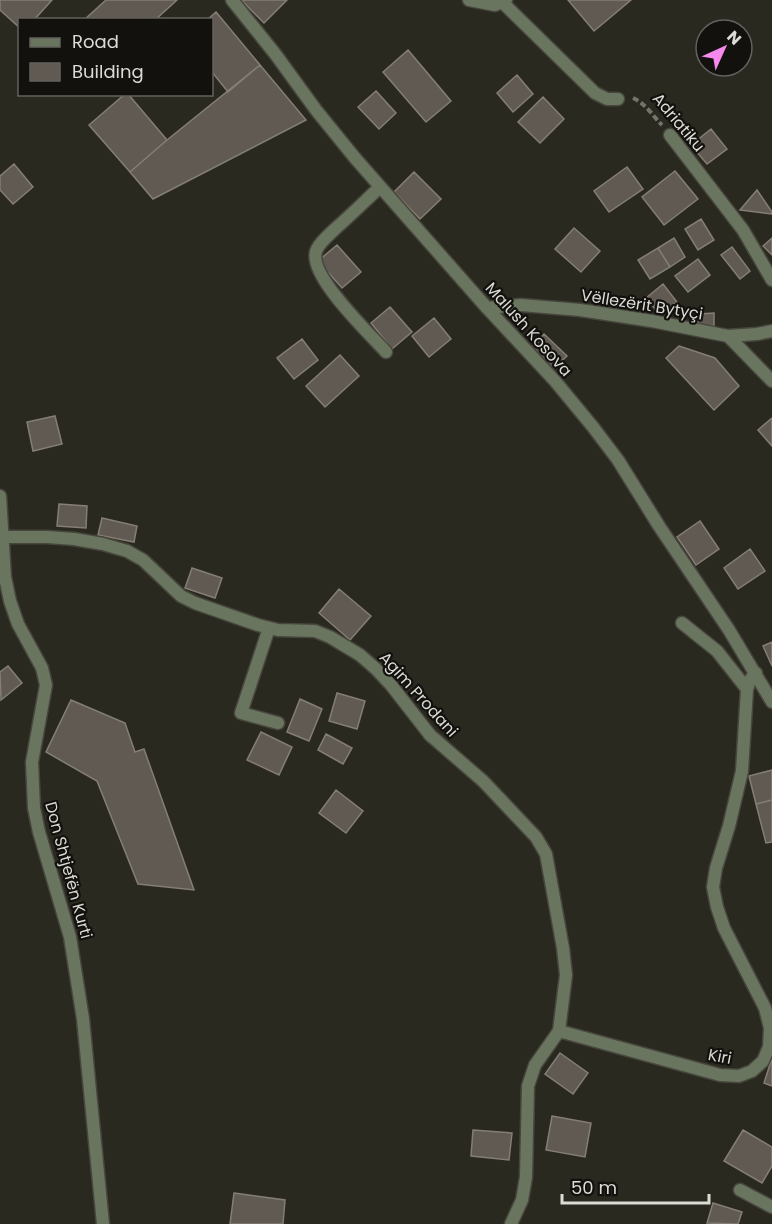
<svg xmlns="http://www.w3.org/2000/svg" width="772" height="1224" font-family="Poppins,sans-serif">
<rect width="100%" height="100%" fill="#2a2920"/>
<path fill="#605a52" stroke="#847e75" stroke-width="1.5" d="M0,0H52L34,20H20V28L0,10Z
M106,0H177L155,20H84Z
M241,0H287L264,23Z
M568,0H631L594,31Z
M216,12L260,65L228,92L212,72V20H207Z
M408,50L451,101L426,122L383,72Z
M260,65L306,120L153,199L130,172L167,140Z
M517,75L533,94L513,112L497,93Z
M376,91L396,113L379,129L358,107Z
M125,94H128L167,140L130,172L89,125Z
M543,97L564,119L540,143L518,122Z
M711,129L727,149L707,164L691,145Z
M14,164L33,187L13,204L0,190V176Z
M627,167L643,189L609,212L594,191Z
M675,171L698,199L664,225L642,197Z
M414,172L441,199L420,219L394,192Z
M757,190L772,212V214L740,210Z
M701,219L714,240L698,250L685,229Z
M574,228L600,251L581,272L555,249Z
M674,238L685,257L670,267L658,248Z
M772,238V255L763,246Z
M337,245L361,272L342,288L318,261Z
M732,247L750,271L740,279L721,255Z
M658,248L670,267L650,279L638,260Z
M698,259L710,275L688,292L675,276Z
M663,284L677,302L660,315L646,298Z
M390,307L412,332L392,349L371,323Z
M714,313V326L698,327V314Z
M434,318L451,339L429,357L412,336Z
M544,334L567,356L553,369L531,348Z
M302,339L318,360L294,379L277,358Z
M679,346L715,358L739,386L714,410L666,358Z
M340,355L359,376L325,407L306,386Z
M55,416L62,444L33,451L27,422Z
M772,418V446L758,430Z
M59,504L87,506L86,528L57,526Z
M102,518L137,526L134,542L98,535Z
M700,521L719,549L696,565L677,537Z
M750,549L765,571L738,589L724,568Z
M192,568L222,578L215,598L185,588Z
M339,589L371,616L350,640L319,613Z
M772,642V666L763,646Z
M8,666L22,683L1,700L0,672Z
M337,693L365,701L357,729L329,721Z
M300,699L322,709L309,741L287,732Z
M71,700L125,723L135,752L144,749L194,890L138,884L97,781L46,752Z
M261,732L292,747L279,775L247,760Z
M326,734L352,748L343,764L318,750Z
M772,770V800L756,804L749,776Z
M336,790L363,811L346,833L319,813Z
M772,800V842L766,843L756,804Z
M560,1053L588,1073L573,1094L545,1074Z
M772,1058V1086L764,1083Z
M552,1116L591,1123L585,1157L546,1150Z
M473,1130L512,1133L509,1160L471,1156Z
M743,1130L772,1147V1166L762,1183L724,1161Z
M234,1193L285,1200L283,1224H230Z
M713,1203L742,1212L738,1224L707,1223Z"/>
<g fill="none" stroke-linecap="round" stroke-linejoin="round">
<g stroke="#46463d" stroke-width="15">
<path id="service" d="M380,187C365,201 351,215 336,228C330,234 321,241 317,249C304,272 370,334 386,352
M682,623L717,651L747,689
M269,628L241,713L278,723
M430,735L483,781L536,837L546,854L563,948L566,975L559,1031
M740,1190L772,1207"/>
</g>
<g stroke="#46463d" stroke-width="15">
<path id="minor" d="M232,0L276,55L316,110L355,158L487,308L555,381L593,427L618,460L659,526L729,630L772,702
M469,0L495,5L506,0
M500,0L595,93L607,99H618
M670,135L743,230L772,280
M487,308L521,305L580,310L652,321L728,336L772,381
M728,336L757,334L772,331
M0,496L5,577L10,601L18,624L42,668L46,685L32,762L34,808L39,832L70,937L83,1019L103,1224
M3,537H47L74,539L103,544L127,551L143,560L181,596L195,603L258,625L278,630L315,631L330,637L360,655L376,669L391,685L430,735
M511,1224L522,1200L526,1177L528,1086L535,1065L559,1031L720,1075L739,1076L752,1071L763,1061L769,1047L770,1028L765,1008L724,928L717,907L713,887L716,868L729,826L742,771L747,689L750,680L756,673"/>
</g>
<path stroke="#75746c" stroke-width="4" stroke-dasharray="6 3" stroke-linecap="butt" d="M633,98C645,103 653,116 662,125"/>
<use href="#service" stroke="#6a755f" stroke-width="12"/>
<use href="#minor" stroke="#6a755f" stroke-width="12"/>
</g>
<g text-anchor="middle" stroke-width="4.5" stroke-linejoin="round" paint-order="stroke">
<g font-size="16" fill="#dcdcd6" stroke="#12110e">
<text transform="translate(679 122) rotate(50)" y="6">Adriatiku</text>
<text transform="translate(642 304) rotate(9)" y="6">Vëllezërit Bytyçi</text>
<text transform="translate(529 329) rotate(48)" y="6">Malush Kosova</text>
<text transform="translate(419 694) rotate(48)" y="6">Agim Prodani</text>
<text transform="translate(69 870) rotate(75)" y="6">Don Shtjefën Kurti</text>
<text transform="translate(720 1056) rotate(11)" y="6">Kiri</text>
</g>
</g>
<rect x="18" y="18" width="195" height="78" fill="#12110e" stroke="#63625e" stroke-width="1.5"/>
<rect x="30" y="38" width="30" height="9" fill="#6a755f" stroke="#63625e" stroke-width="1.5"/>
<text x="72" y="48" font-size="18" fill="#dcdcd6">Road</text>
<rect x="30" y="63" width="30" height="18" fill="#605a52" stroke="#63625e" stroke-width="1.5"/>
<text x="72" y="78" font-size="18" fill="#dcdcd6">Building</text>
<g transform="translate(724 48) rotate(45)"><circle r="28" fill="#12110e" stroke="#63625e" stroke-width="1.5"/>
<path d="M0-4.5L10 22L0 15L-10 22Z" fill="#f689ed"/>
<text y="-9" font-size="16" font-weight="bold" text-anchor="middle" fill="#dcdcd6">N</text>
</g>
<path d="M562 1194v9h147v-9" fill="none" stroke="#dcdcd6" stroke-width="3"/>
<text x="571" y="1194" font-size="18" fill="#dcdcd6" stroke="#12110e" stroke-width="4.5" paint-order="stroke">50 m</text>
</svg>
